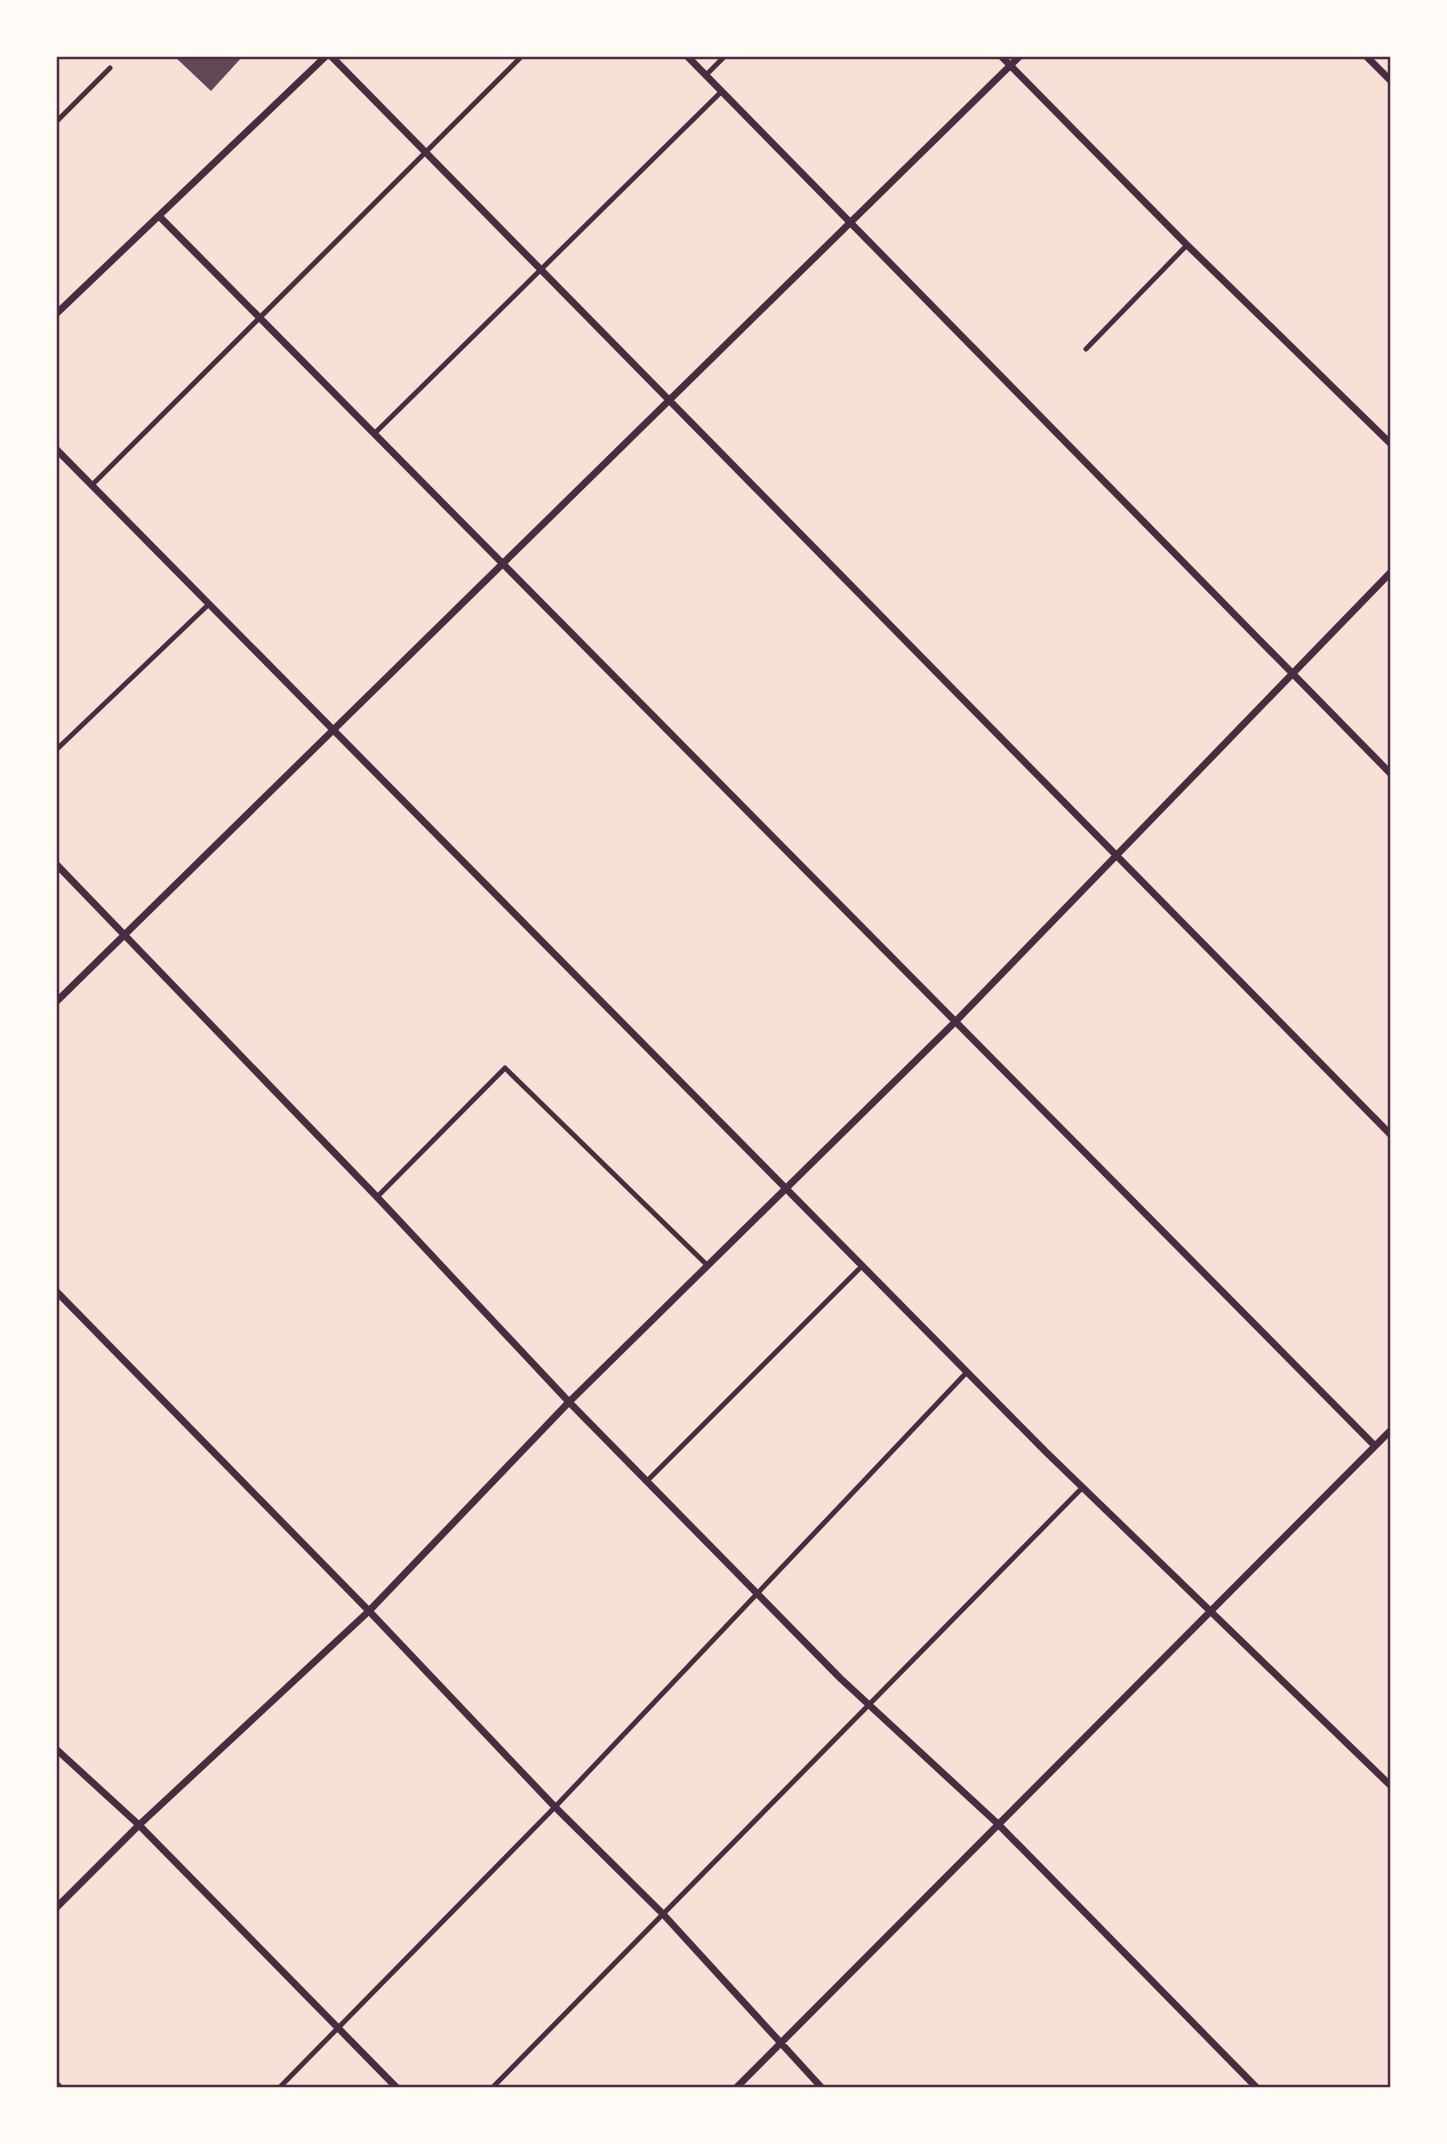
<svg xmlns="http://www.w3.org/2000/svg" width="1447" height="2144" font-family="Raleway,sans-serif">
<rect width="100%" height="100%" fill="#f7e1d7"/>
<path fill="#644757" d="M174,56H243L211,91Z"/>
<g fill="none" stroke-linecap="round" stroke-linejoin="round">
<path stroke="#4a2c40" stroke-width="5" d="M706,75L725,56
M56,122L110,68
M1086,349L1187,245
M375,433L722,91
M92,485L522,56
M56,750L209,604
M377,1197L505,1068L707,1265
M648,1480L862,1266
M279,2088L555,1807L967,1372
M492,2088L1083,1487"/>
<path stroke="#4a2c40" stroke-width="7" d="M331,56L1391,1135
M687,56L1391,774
M1001,56L1187,245L1391,444
M1366,56L1391,81
M159,216L1375,1446
M56,314L326,56
M56,449L1045,1451L1391,1786
M56,864L377,1197L569,1402L840,1678L998,1824L1257,2088
M56,1002L1020,56
M56,1291L369,1611L555,1807L663,1914L822,2088
M56,1749L139,1825L397,2088
M56,1908L139,1825L369,1611L569,1402L956,1021L1391,572
M56,2084L60,2088
M736,2088L1391,1430"/>
</g>
<rect width="1447" height="2144" fill="none" stroke="#fffaf5" stroke-width="116"/>
<rect x="58" y="58" width="1331" height="2028" fill="none" stroke="#4a2c40" stroke-width="2.5"/>
</svg>
